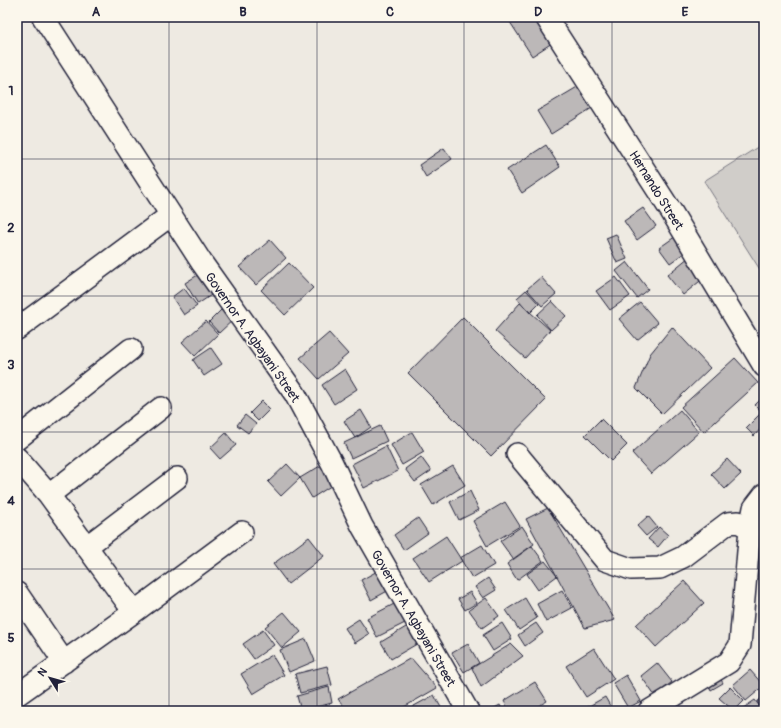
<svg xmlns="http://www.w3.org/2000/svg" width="781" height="728" font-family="Pangolin,sans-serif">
<rect width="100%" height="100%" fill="#eeeae2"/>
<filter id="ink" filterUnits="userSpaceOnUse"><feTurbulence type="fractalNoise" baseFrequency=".025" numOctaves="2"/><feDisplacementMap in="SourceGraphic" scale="8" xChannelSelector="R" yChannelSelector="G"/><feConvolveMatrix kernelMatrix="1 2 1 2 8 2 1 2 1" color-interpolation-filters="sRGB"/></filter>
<g filter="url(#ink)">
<path fill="#d0cdc9" stroke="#797882" d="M764,143V276L704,181Z"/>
<path fill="#bcb8b8" stroke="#22223b" d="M512,17H535L552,43L532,56L508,19Z
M579,86L592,108L551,134L537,111Z
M546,145L560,167L522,193L507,170Z
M444,148L452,159L426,177L419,165Z
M643,208L656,226L637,240L624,221Z
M616,234L627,259L617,263L606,238Z
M676,236L687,251L670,263L659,248Z
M270,240L286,258L256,285L239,267Z
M689,257L705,277L683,295L667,275Z
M627,262L648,289L637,298L616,271Z
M289,263L313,288L285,315L261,290Z
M204,271L217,291L198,304L185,283Z
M541,277L556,294L542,306L527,289Z
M616,277L630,296L610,310L596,291Z
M184,288L197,306L184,315L172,297Z
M526,290L539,304L530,313L517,298Z
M552,301L566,316L551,330L537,315Z
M640,302L658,323L637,340L619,319Z
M520,303L550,330L525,358L495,331Z
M225,306L236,317L219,333L209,322Z
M463,317L546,400L491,456L408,373Z
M206,321L218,334L195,356L182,342Z
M672,327L710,368L662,414L636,388L650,354Z
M329,333L348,354L319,379L300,358Z
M211,348L222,364L204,376L193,360Z
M735,358L758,383L704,432L681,407Z
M345,369L357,389L334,404L322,385Z
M762,398L764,400V425L754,436L746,428L762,412L755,405Z
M262,401L270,409L258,421L250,413Z
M361,410L371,427L355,438L344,421Z
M680,410L699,432L651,474L632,453Z
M245,415L256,424L248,433L237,425Z
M601,419L627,445L611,461L585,435Z
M380,426L387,441L351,458L344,443Z
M412,432L424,452L402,465L391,445Z
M226,433L236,445L220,459L210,448Z
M386,446L398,471L364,488L352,464Z
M421,457L431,471L415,482L405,469Z
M727,459L741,474L725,489L711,474Z
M325,463L337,482L312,498L300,478Z
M287,464L300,478L281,496L268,482Z
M453,466L465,485L433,505L421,485Z
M470,491L479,510L459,520L450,502Z
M505,502L520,526L487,546L473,521Z
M548,508L615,620L585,628L526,519Z
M648,516L657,527L646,536L637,526Z
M418,518L428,533L404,550L394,535Z
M522,526L534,544L513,559L500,541Z
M659,527L668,535L658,547L648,539Z
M446,536L462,561L429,582L413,558Z
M309,537L324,556L288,584L273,564Z
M482,545L494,565L472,578L460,558Z
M532,546L543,561L517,580L507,564Z
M545,561L557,576L538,590L527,574Z
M383,568L393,588L371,600L361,580Z
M488,578L496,590L483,598L475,587Z
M684,581L704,603L656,647L636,625Z
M562,590L572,608L546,622L537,604Z
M470,592L477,603L465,610L458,599Z
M486,598L499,616L482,628L469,610Z
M525,598L537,618L519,630L506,610Z
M396,603L407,622L377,637L367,618Z
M284,612L301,632L282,648L265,627Z
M359,619L369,634L355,643L345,628Z
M502,623L512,639L493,651L483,635Z
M536,623L543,633L525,646L518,635Z
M411,624L422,641L391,659L381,642Z
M263,630L274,645L254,659L243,644Z
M306,639L315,661L289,672L280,650Z
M468,644L479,663L464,672L452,653Z
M511,644L523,656L481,687L472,668Z
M594,648L614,679L586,697L566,666Z
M272,655L284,675L253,694L241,674Z
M411,658L437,688L397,711H348L338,699Z
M657,663L672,682L655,696L641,676Z
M327,666L332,685L300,693L295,674Z
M750,670L764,686L746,701L733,685Z
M716,671L723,683L711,690L705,677Z
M626,675L641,701L628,708L613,683Z
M535,682L547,701L530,711H509L504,701Z
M329,687L332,703L301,711L297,696Z
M730,687L744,701L734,711L719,698Z
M434,695L443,711H405Z
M764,696V711L757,702Z
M605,697L613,711H583L582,710Z
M755,700L763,711H739Z
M500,705L503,711H489Z
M328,707L329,711H314Z"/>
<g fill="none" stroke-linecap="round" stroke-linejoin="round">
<g stroke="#22223b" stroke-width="24">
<path id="minor" d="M43,17L202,263L295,394L332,463L362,526L468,711
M546,17L671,211L764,366
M17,329L171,215
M17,439L131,349
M517,454L605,560L631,569L660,568L683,557L728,523L738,522L750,528
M17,458L49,495L134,612
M49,495L161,408
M86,547L177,478
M17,593L64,662
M17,695L134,612L242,532
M649,711L729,662L740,645L750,528L754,508L764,495"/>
</g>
<use href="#minor" stroke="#fbf7ec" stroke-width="21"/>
</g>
</g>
<path fill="none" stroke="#22223b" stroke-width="1" stroke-opacity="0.55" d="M169,17V711M317,17V711M464,17V711M612,17V711M17,159H764M17,296H764M17,432H764M17,569H764"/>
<g text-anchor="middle" stroke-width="3.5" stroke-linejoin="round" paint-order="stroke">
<g font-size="13" fill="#22223b" stroke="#fbf7ec">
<text transform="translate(657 190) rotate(58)" y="5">Hernando Street</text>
<text transform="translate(253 337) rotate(55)" y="5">Governor A. Agbayani Street</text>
<text transform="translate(414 618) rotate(60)" y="5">Governor A. Agbayani Street</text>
</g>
</g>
<rect width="781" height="728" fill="none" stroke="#fbf7ec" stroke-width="44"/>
<g transform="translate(50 678) rotate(307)" stroke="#fbf7ec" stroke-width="3" paint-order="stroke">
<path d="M0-3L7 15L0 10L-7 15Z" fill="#22223b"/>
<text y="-6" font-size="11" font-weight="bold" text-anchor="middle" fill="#22223b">N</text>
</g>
<rect x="22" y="22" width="737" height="684" fill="none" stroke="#22223b" stroke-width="1.5"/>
<g font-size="13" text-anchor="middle" font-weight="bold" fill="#22223b">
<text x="96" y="16">A</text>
<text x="243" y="16">B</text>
<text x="390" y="16">C</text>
<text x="538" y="16">D</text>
<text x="685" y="16">E</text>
<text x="11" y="95">1</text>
<text x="11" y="232">2</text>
<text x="11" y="369">3</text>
<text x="11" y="505">4</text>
<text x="11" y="642">5</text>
</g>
</svg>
